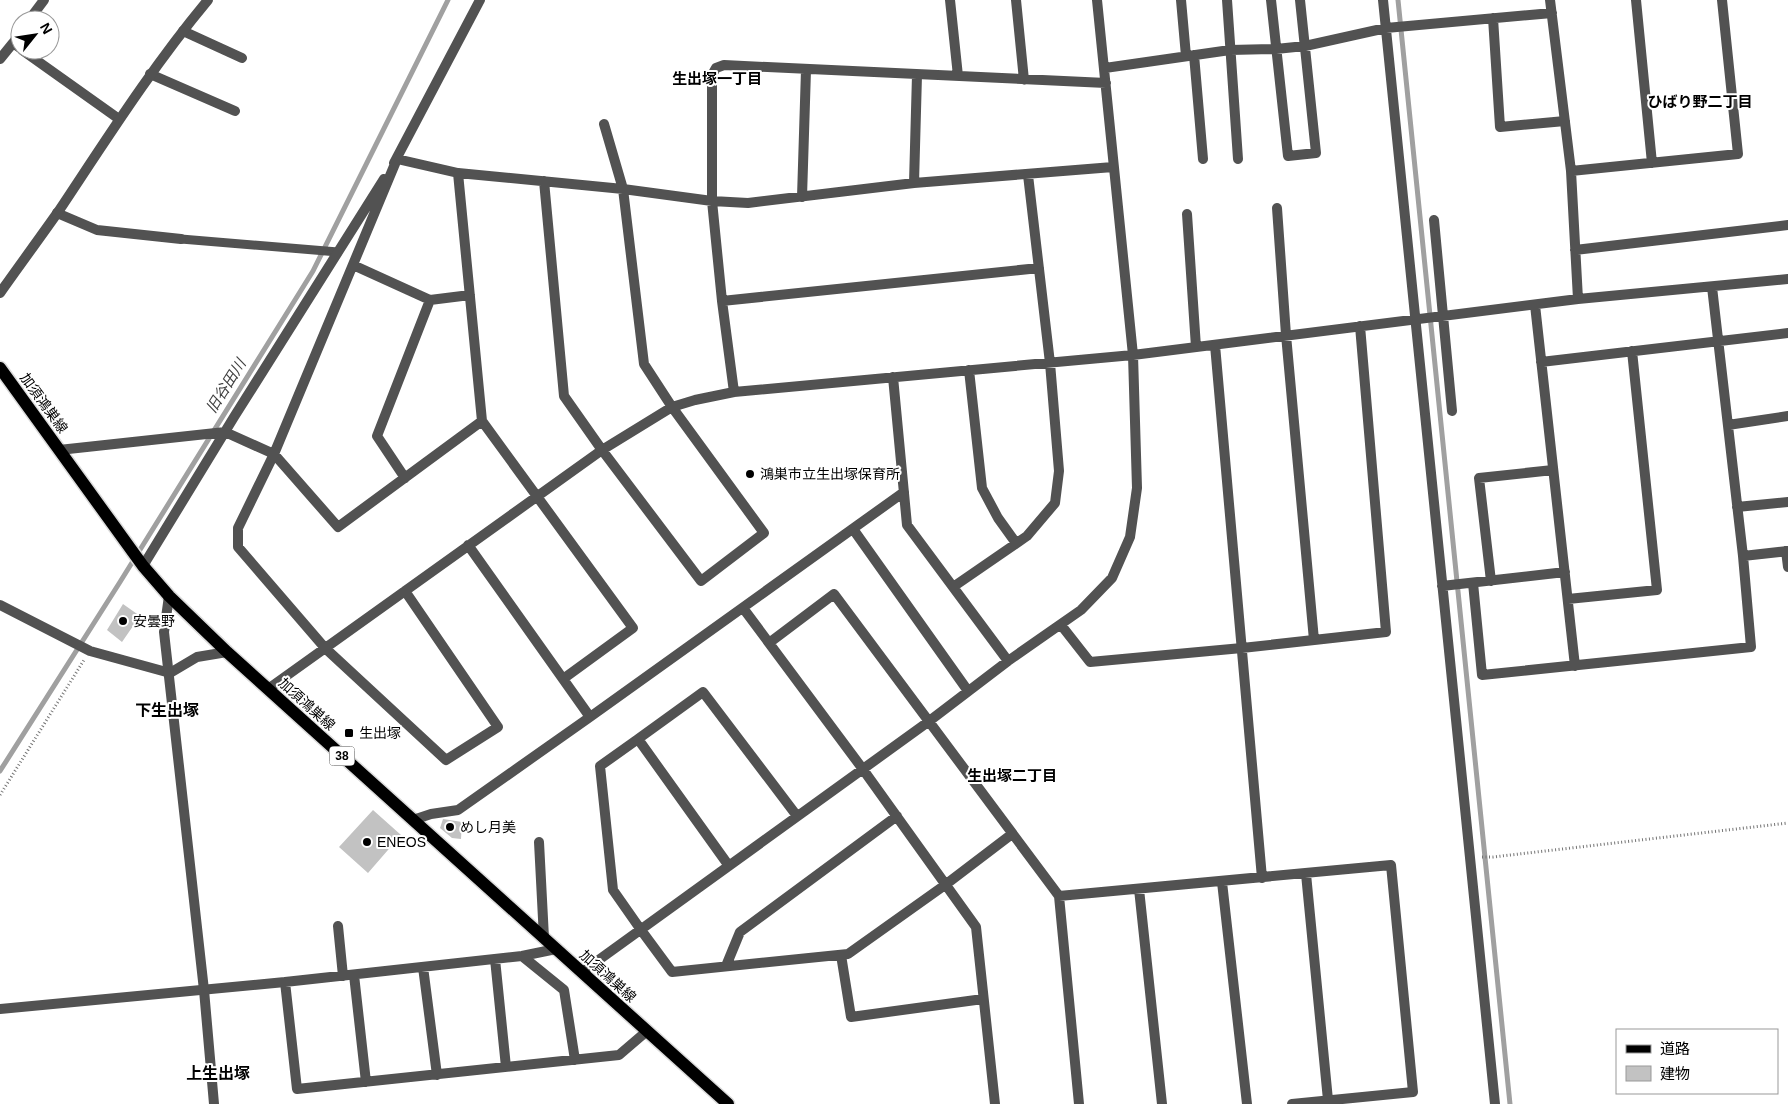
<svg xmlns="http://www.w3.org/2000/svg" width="1788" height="1104" font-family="Helvetica,'Noto Sans JP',sans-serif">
<rect width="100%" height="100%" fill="#fff"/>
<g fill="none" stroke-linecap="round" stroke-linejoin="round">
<path stroke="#a0a0a0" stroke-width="5" d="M1398,0L1510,1104
M0,771L120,582L313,271L448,0"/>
</g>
<path fill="#c2c2c2" d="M123,604L140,616L122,642L107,630Z
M373,810L401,835L368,873L339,847Z
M443,819L462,822L461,839L452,838L440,828Z"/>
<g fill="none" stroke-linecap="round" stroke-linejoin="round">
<g stroke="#dbdbdb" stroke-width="15">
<path id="primary" d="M0,368L143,566L169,596L227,652L728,1104"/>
</g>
<path stroke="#747474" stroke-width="3" stroke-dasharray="1 2.5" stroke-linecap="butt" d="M0,795L84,660
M1482,857H1493L1788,823"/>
<path stroke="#525252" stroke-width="9" d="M181,239L338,252"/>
<path stroke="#525252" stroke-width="10" d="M950,0L958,76
M1016,0L1024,80
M1181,0L1186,56
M1227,0L1238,159
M1271,0L1288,156L1316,153L1300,0
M1383,0L1495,1104
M1550,0L1571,171L1578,299
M1636,0L1652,163
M1493,18L1500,127L1565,121
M29,20L44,0
M183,31L242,58
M13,43L20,33
M22,50L119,119
M1194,55L1203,159
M0,59L13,43L20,48
M1105,68L1230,50L1276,49L1305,46L1386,28L1552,13
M150,74L235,111
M397,159L274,454L238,528V547L325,648L446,760L498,727L405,591
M397,159L458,173L623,189L712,201L748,203L914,183L1113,167
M394,163L480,0
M1571,171L1738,154L1722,0
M458,173L482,421L633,628L563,679
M544,181L564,396L602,450L701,581L764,533L672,407L644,364L623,189L604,124
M914,183L917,75
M802,197L806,70
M1277,208L1286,335L1314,640
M57,213L97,230L181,239
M1187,214L1196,347
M1434,220L1452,411
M1575,250L1788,225
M353,265L430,300L470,295
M722,301L1039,268
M1535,305L1575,666
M1215,345L1262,878
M1541,362L1788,333
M969,370L982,488L998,518L1016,543
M893,377L907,525L1008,661
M734,392L722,301L712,201V75L716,68L724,65L1106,83
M1728,425L1788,416
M59,450L225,432L274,454L338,527L482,421
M405,478L377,436L430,300
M1737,507L1788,502
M853,529L968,691
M468,545L590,717
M1786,551L1788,567
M1743,556L1788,551
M143,566L234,417L384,179
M1491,581L1479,478L1553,470
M1473,583L1482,675L1751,647L1743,556L1712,287
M1442,586L1565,572
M953,587L1027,536L1055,503L1059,471L1050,363L1028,175
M1568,599L1657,590L1632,351
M0,605L90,651L170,673L197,657L227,652
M743,608L862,768L976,927L995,1104
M1061,625L1090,662L1242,648L1386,632L1360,326
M769,643L834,594L1059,896L1079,1104
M268,689L602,450L672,407L695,400L734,392L1133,355L1578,299L1788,279
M638,739L600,766L613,890L641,930L672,972L848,954L945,885L1012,834
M413,820L431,814L458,810L590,717L904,492
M539,842L544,938
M729,866L638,739L703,692L797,816
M1306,874L1328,1100
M1222,882L1247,1104
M1139,889L1162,1104
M1059,896L1391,865L1413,1092L1292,1104
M338,926L343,976
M841,955L851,1017L983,999
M522,956L564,990L575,1060
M495,959L506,1067
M726,966L740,932L897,816
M423,967L437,1075
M582,972L928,722L1008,661L1081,610L1112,578L1130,537L1137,488L1133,355L1097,0
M354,975L366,1082
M285,982L297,1089L619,1055L647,1031
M0,1009L285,982L522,956L556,949"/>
<path stroke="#525252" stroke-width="10" d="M0,293C19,266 39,239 58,212C106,140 152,67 208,0
M169,596L164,632L204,990L214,1104"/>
<use href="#primary" stroke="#000" stroke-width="12"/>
</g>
<g fill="#000" stroke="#fff" stroke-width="2">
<circle cx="750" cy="474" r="5"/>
<circle cx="123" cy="621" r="5"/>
<rect x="344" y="728" width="10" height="10" rx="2.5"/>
<circle cx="450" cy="827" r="5"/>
<circle cx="367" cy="842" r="5"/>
</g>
<g text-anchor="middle" stroke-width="4" stroke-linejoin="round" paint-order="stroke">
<rect fill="#fff" stroke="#4c4c4c" stroke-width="1" x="329.5" y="746.5" width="25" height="19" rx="4"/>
<g font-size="12" font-weight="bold" fill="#000">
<text x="342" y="760">38</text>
</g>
<g font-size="14" fill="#000" stroke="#fff">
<text transform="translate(44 403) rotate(54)" y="5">加須鴻巣線</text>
<text transform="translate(307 704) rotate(42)" y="5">加須鴻巣線</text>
<text transform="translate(608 976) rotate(42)" y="5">加須鴻巣線</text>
</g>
<g font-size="14" fill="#000" stroke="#fff" text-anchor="start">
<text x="760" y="479">鴻巣市立生出塚保育所</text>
<text x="133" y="626">安曇野</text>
<text x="359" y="738">生出塚</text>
<text x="460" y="832">めし月美</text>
<text x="377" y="847">ENEOS</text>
</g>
<g font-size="15" font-weight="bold" fill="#000" stroke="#fff">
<text x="717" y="84">生出塚一丁目</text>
<text x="1700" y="107">ひばり野二丁目</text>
<text x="1012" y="781">生出塚二丁目</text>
</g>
<g font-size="15" font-style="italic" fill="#414141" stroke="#fff">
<text transform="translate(226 386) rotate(-58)" y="5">旧谷田川</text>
</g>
<g font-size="16" font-weight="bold" fill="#000" stroke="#fff">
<text x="167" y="716">下生出塚</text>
<text x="218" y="1079">上生出塚</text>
</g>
</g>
<rect x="1616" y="1029" width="162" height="65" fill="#ffffff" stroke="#999999"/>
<rect x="1626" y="1045" width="25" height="8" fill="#000000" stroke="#999999"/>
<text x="1660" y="1054" font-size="15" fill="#000000">道路</text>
<rect x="1626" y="1066" width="25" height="15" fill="#c2c2c2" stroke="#999999"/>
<text x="1660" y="1079" font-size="15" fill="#000000">建物</text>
<g transform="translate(35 35) rotate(60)"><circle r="24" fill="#ffffff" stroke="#999999"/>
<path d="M0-4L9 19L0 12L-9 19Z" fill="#000000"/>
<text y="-8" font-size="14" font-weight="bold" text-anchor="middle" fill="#000000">N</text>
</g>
</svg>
